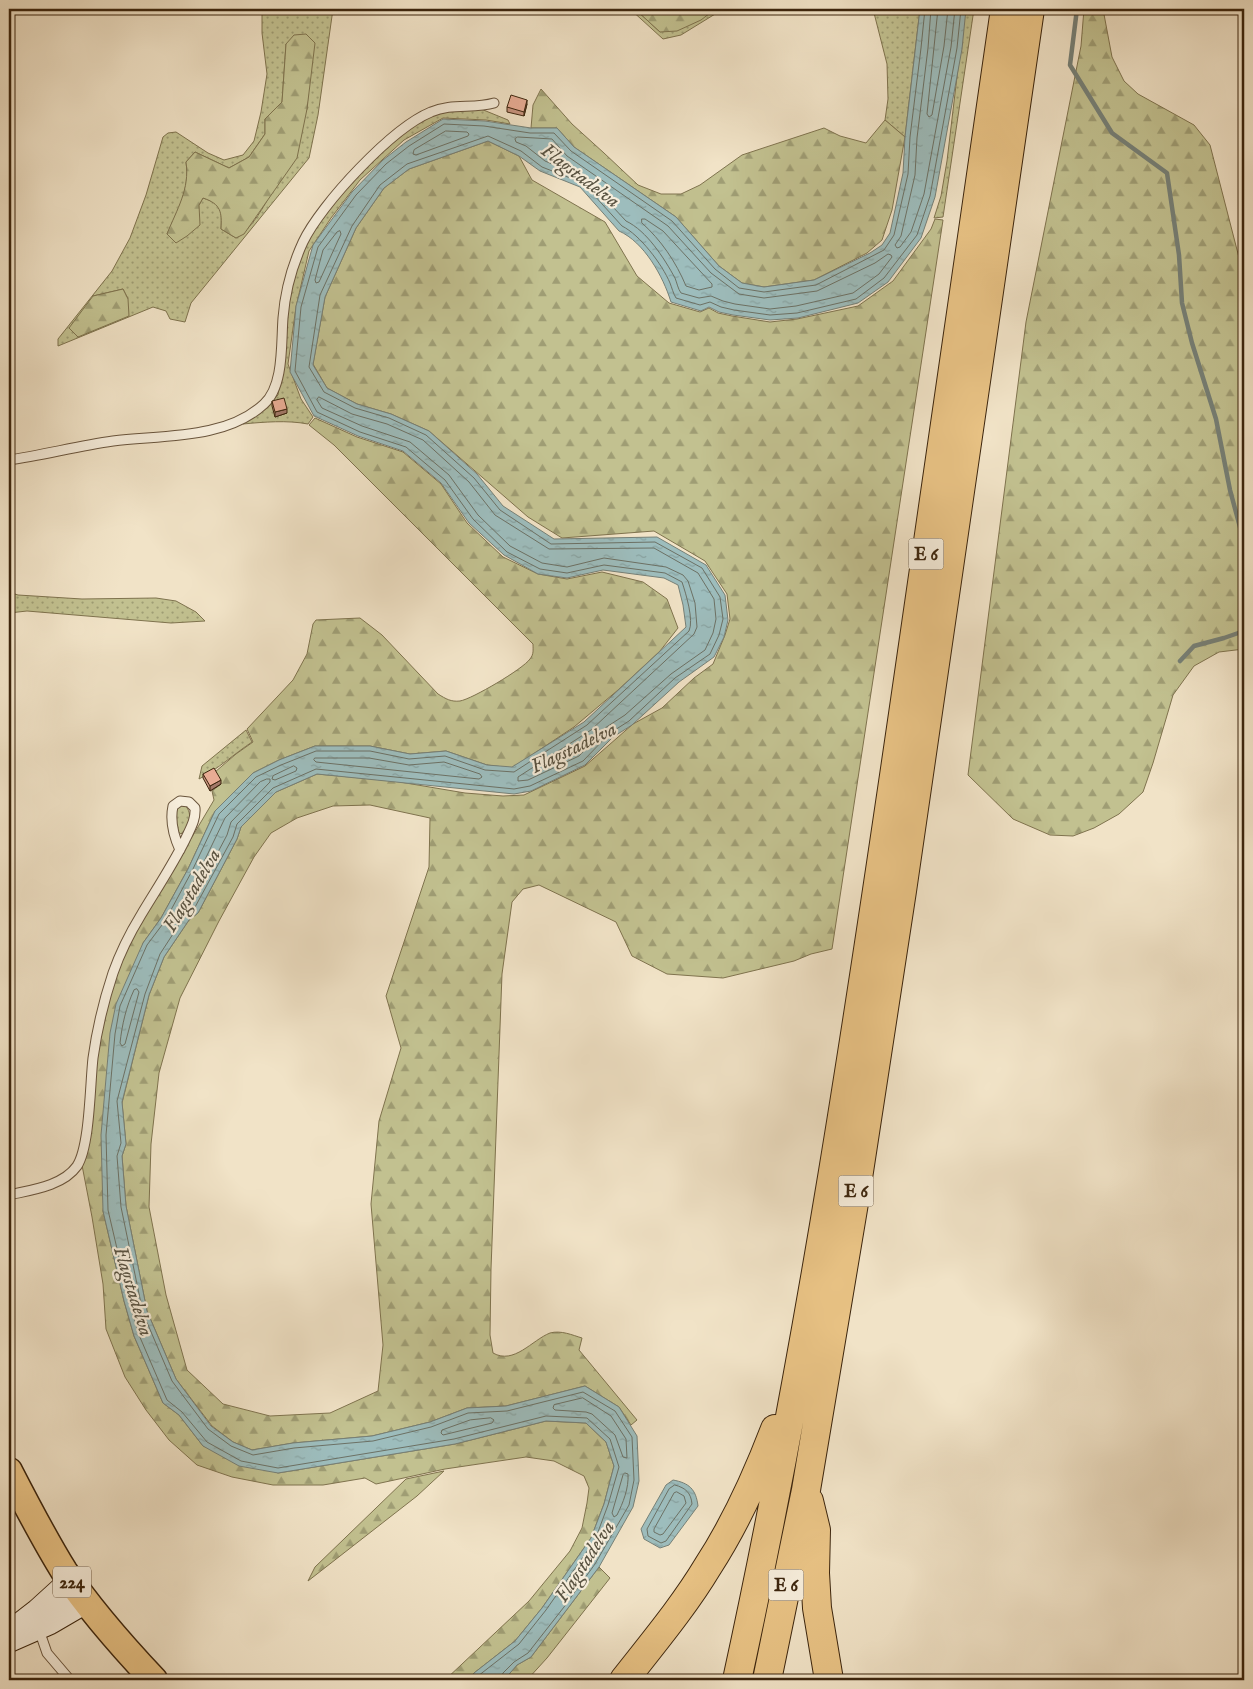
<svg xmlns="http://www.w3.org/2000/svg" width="1253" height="1689" font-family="'IM FELL English',serif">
<defs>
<pattern id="grass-dots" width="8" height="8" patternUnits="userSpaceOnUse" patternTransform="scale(1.25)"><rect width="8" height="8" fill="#c2c190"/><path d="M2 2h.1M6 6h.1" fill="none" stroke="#9f9d74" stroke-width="1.8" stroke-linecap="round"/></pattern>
<pattern id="forest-firs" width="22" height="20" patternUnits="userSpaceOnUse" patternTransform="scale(1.25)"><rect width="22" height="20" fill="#c2c190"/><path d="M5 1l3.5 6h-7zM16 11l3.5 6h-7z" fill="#9f9d74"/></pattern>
<pattern id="water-ripples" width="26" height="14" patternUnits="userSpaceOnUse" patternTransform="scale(1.25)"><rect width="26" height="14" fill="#9dbdbd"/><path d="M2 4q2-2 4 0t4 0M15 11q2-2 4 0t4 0" fill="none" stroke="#88a2a1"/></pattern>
</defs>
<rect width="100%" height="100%" fill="#f1e3c7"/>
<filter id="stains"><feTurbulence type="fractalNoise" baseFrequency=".004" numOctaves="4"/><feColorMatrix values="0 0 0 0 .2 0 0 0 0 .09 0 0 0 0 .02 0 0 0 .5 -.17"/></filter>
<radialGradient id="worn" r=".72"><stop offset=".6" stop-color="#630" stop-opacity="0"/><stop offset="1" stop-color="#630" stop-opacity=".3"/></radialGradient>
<path fill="url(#grass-dots)" stroke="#7f734e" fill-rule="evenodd" d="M262,9H333L318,115L309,158L191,303L185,322L170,319L166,311L153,307L58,346V339L112,271L130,238L146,195L163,137L168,133L176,132L208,153L224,160L243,155L254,141L261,112L267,74L262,33ZM286,44L308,94L307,109C294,140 266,222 236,238L221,229C222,211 222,204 203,198L199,205L167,234C178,209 190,190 186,162L195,152L229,168L249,157L265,134V119L282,102ZM123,289L128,299L93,296Z
M630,9H635L660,32L714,10V9H720V11L681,35L663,39Z
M873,9H920L905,137L885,120L888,99L887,64Z
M965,9H974L943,217L934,218L941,196L947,161Z
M481,109L508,120L510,124L486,120L443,118L404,140L360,180L331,218L309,251L296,307L288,364L301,399L313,417L308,424C287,420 264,422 243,424L241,421L259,411L278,395L280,379L281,333L298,250L338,190L422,118L455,110Z
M9,592L18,595L82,599L156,598L176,601L196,612L205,621L171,623L27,611L9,613Z
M246,730L252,742C234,754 218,769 199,779L202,766Z
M178,805H185C193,814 190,826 181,834L176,830L172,809Z"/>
<path fill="url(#forest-firs)" stroke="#7f734e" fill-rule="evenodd" d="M635,9H714V10L701,20L677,31L660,32Z
M1084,9H1103L1112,57L1124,81L1138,94L1194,125L1210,145L1244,277V649L1219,652L1194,666L1173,695L1153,763L1143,792L1119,814L1094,828L1073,836L1050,835L1013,819L968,775L1026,322L1081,46Z
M306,34L315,43L307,109L297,158L244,234L236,238L221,229C222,212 221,204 203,198L199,205L200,225L187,236L176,243L167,234C177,209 190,189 186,162L195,152L229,168L249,157L265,134V119L282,102L286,44L294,35Z
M541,89L572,124L604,153L638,185L661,194H681L700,185L742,155L824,128L840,136L866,143L885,120L905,137L892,210L882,240L867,253L814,280L764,287L742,283L719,266L676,217L574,147L557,128H531L533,105Z
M488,141L519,156L532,180L605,222L637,276L669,303L700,312L709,308L718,313L732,316L770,322L797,319L858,306L893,281L931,229L935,219L943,220L832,949L811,954L794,961L723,978L667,974L632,956L616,922L539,885L523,889L512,902L502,974L491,1269L490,1335L493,1353C514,1365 532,1340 550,1333C561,1330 572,1335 582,1338L579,1350L637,1420L631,1425L619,1407L585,1386L506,1406L467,1408L430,1422L372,1436L293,1443L252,1450L233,1442L212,1426L176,1379L147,1311L126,1206L122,1156L126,1144L122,1103L149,995L164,957L189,920L198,913L237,839L241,827L276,792L317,774L394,781L465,793L503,796L524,795L585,766L633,724L662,708L694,678L713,664L725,635L730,619L727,594L705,561L654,531L562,538L528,517L429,431L391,414L357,404L327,388L313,364L325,297L356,228L384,188L409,169ZM370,805L430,818L429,867L386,996L401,1048L379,1121L371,1204L383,1345L378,1391L330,1413L270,1416L223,1404L187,1370L166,1295L149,1207L151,1144L159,1073L180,998L219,921L254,857L271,833L297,818L333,806Z
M123,289L128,299L129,316L78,337L69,328L93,296Z
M315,418L357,437L403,452L441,484L467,523L503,557L538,574L567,579L602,572L643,582L667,599L678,628L660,651L618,690L574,727L512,768L487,765L446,751L410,754L370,746H315L279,760L253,773L215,811L188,869L161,918L143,943L103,1211L124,1301L134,1336L163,1403L179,1415L203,1446L278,1473L455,1444L546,1421L586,1423L606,1442L614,1466L604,1504L591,1538L542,1608L515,1641L474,1673L469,1680H445L529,1601L570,1551L582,1528L587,1503L589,1488L584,1476L554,1461L526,1457L445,1469L376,1484L365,1478L323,1485H273L232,1477L197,1465L169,1440L146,1410L125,1377L106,1329L103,1284L92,1217L81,1160L105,999L129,943L214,800L212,791L221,784L215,772L236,754L253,742L247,729L293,680L307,654L313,624L316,620L360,618L382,635L438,694C446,699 451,702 460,701C472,699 523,669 530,659C534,654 533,650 533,644L334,445L309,425Z
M444,1471L417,1496L308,1581L315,1567L406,1479Z
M599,1567L610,1578L547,1658L527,1680H504L517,1665L531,1657Z"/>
<path fill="url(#water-ripples)" stroke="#768077" d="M920,9H966L962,49L935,197L921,238L888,282L858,303L798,318L770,320L733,315L719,312L709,307L701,311L671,302C663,276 644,242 619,231L580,187L540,171L519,156L488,141L409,169L384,188L356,228L325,297L313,365L327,388L357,404L391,414L429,431L477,474L503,506L554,539L657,537L706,565L725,595L728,620L724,637L714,657L679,682L632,725L613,737L585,765L531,791L514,794L317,774L276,792L241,827L237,839L198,913L189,920L164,957L149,995L122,1102L126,1144L122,1156L126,1206L147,1311L176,1379L211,1426L233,1442L252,1450L293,1443L372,1436L430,1422L467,1408L506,1406L585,1386L619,1407L637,1436L639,1481L633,1507L599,1567L531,1657L517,1665L504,1680H469L474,1673L515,1641L542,1608L591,1538L604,1504L614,1466L606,1442L586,1423L546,1421L455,1444L278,1473L239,1466L203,1446L179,1415L163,1403L134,1336L124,1301L103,1211L101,1135L110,1033L116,1004L143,943L161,918L188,869L215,811L253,773L279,760L315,746H370L410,754L446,751L487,765L512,767L584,722L686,627L683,605L678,585L664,578L603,570L567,578L538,574L504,555L469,523L441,483L403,451L358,436L314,416L290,372L296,306L313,245L352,192L383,160L406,142L443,119L485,121L531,128H557L574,147L676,217L719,266L742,283L764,287L814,280L870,253L882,245L890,233L903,173L905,137Z
M673,1480C689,1483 696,1489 698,1506L669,1545L660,1548L644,1539L641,1529L666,1485Z"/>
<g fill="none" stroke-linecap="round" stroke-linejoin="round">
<path stroke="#6c7165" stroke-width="1" d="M931,9L928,48L917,138L915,175L901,236L895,245L897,248L900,247L911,232L924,194L951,47L955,9
M938,9L927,114L929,117L932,115L944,46L948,9
M446,131L467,132L469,134L468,136L416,155L413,154L414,150Z
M518,137L552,139L567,156L668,226L711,273L739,294L764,298L817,291L875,263L888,254L891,255L892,257L879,274L853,293L796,306L770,309L735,304L723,301L711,296L699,298L681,293C678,289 677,283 675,278C664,258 647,231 626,221L586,178L545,161L526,146L516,142L515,139Z
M642,219H645L663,231L712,284V287L699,290L686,286C676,262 661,240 642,223Z
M340,231L341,234L319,282L316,283L315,280L323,250L337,232Z
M319,397L352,414L387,424L423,440L469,482L495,515L549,549L654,548L698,573L714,599L716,619L713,633L705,650L671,674L625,715L605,728L579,756L528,780L518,781V777L591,730L694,634L697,627L695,603L688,581L683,575L666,567L604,558L567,567L542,563L510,546L478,515L449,475L410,442L362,426L322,408L317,400Z
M315,758H369L409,765L444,762L480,774L482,777L479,779L316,762L314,760Z
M294,766L297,768L296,771L275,780L272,779L273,776Z
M267,779H270V782L231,822L227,835L190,905L183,910H180L179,907L198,874L225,818L260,782Z
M137,989L139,992L125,1044L122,1046L120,1043C122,1025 126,1007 134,990Z
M583,1398L611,1416L626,1439L627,1458L623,1457L615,1435L592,1414L586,1412L555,1410L553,1408L554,1405Z
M491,1418L494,1420L492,1423L443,1435L441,1433L442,1430L470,1420Z
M625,1473L628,1474C629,1488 623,1503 617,1515L614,1517L612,1513L623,1475Z
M675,1485C686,1488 691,1493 692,1504L666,1541L661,1543L648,1536L647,1529L669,1489Z
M677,1492L684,1496L686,1503L663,1534L660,1535L654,1532V1529L674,1493Z
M475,1680L478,1676L519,1644L546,1610L595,1540L608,1505L619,1467L610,1439L587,1418L546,1416L454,1439L278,1468L241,1461L207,1442L182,1412L167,1400L139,1335L129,1300L108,1210L106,1135L115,1034L120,1006L147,945L165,921L192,871L219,814L256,777L281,765L316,751H370L409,759L445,756L485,770L514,772L587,725L689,631C694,620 686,594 682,582L665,573L604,565L567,573L540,569L507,552L473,519L445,480L406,447L360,432L317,412L295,371L301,307L318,247L356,195L386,164L409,146L444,124L484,126L530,133H554L571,151L672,221L715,269L739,288L764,292L816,285L884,250L894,235L908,174L910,137L921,48L925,9
M500,1680L503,1673L514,1662L528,1653L564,1607L595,1564L629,1505L634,1480L632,1437L615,1411L583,1392L507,1411L468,1413L431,1427L373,1441L294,1448L253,1455L231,1446L208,1429L172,1381L143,1313L121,1207L117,1156L121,1143L117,1101L145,994L160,954L184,917L194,909L233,837L237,824L273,788L316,769L514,789L530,786L583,761L610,733L629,721L675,678L710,654L719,635L723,619L720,597L702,568L655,542L551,544L500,510L474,478L426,435L389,418L355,408L324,392L309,367L320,295L352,226L380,185L407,164L488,136L521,151L542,167L583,183L622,226C640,235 662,264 670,283C672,288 673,293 676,298L700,305L710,302L721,307L734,310L770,315L797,313L856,299L884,278L917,235L930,196L957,48L961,9"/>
<path stroke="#768077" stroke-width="4.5" d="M1077,9L1070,65L1112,133L1167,173L1179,255L1182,303L1192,343L1216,419L1230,490L1244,542
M1180,661L1194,646L1224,638L1244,631"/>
<g stroke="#69543c" stroke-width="11">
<path id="lane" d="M9,460C43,455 78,446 113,441C161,435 225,440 264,404C284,386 281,344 283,318C285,292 292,266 303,242C321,204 392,128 431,112C451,103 474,109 494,103
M9,1195C31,1190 63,1186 77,1166C90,1146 90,1084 93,1058C97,1029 104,1000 113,973C120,953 130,933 141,915C156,890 172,866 185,840C190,829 196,820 195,808L189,802L180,801L173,806C170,820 174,837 180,850
M38,1627L47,1653L70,1680"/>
</g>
<g stroke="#3c250d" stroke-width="26">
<path id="secondary" d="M20,1625L38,1611L71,1581
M9,1640L50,1622L86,1601"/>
</g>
<g stroke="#3c250d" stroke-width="29">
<path id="primary" d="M9,1471C26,1504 44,1539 64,1571C90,1610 122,1646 154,1680"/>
</g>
<g stroke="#3c250d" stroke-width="30">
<path id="highway" d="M809,1501L816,1530L815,1573L817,1608L829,1680
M624,1680C653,1643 684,1606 708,1566C736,1523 757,1476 775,1429
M737,1680C810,1345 861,1005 910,666C942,447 973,228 1005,9
M767,1680L806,1490L856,1191L902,891L1030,9"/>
</g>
<use href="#lane" stroke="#f6eddb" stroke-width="9"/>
<use href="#secondary" stroke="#f6eddb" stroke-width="24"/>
<use href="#primary" stroke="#e8c284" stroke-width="26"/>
<use href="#highway" stroke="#e8c284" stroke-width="28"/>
</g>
<path fill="#c8947f" stroke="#3c250d" d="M527,104L524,116L507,112V107Z
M272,401L287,413L275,417L272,406Z
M203,774L221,784L210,791L203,778Z"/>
<path fill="#a27868" stroke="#3c250d" d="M527,100V104L524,116V112Z
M287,409V413L275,417V412Z
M221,780V784L210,791V786Z"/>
<path fill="#e8ac94" stroke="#3c250d" d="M511,95L527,100L524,112L507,107Z
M284,398L287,409L275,412L272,401Z
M214,768L221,780L210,786L203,774Z"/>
<g text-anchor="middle" stroke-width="4.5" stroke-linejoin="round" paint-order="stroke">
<g fill="#f6eddb" stroke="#74614b" stroke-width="1">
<rect x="908.5" y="538.5" width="35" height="31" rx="4"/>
<rect x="838.5" y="1175.5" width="35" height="31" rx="4"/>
<rect x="53" y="1566.5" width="38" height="31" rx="4"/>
<rect x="768.5" y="1569.5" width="35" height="31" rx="4"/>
</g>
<g font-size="18" font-weight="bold" fill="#3c250d">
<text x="926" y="560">E 6</text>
<text x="856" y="1197">E 6</text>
<text x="72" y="1588">224</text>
<text x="786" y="1591">E 6</text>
</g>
<g font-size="20" font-style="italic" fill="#595342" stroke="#f6eddb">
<text transform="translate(581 175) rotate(37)" y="7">Flagstadelva</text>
<text transform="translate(573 747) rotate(-26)" y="7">Flagstadelva</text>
<text transform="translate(191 890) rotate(-59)" y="7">Flagstadelva</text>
<text transform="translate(134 1291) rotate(73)" y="7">Flagstadelva</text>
<text transform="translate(584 1561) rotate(-57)" y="7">Flagstadelva</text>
</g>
</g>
<rect width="1253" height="1689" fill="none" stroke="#f1e3c7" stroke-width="30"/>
<rect x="10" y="10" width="1233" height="1669" fill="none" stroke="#3c250d" stroke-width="2.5"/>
<rect x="15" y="15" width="1223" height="1659" fill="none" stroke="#3c250d"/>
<rect width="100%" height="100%" filter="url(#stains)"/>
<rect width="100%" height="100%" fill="url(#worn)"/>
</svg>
